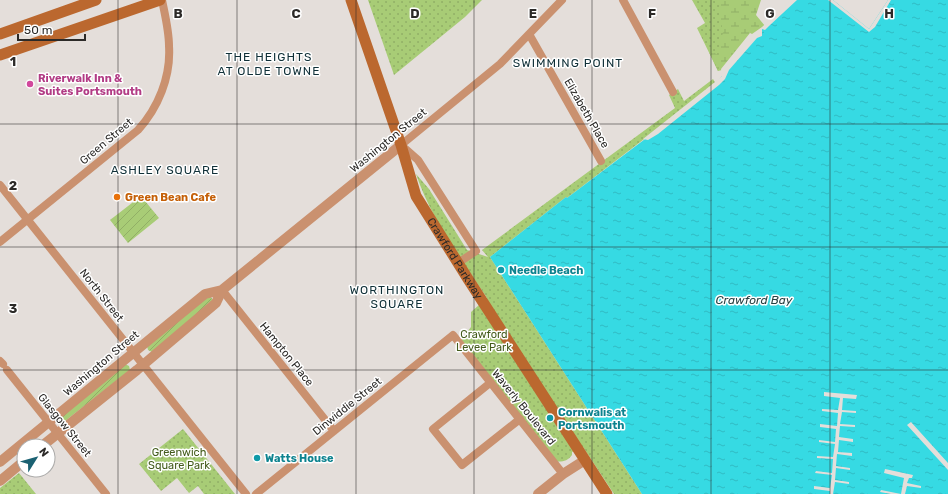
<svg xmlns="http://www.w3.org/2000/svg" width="948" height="494" font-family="Rubik,sans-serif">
<defs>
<pattern id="grass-dots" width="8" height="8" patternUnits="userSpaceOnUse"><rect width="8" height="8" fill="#a8cc76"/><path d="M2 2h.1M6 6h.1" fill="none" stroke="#91af66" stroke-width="1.8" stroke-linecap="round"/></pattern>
<pattern id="wetland-marsh" width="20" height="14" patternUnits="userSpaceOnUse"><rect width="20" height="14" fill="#a8cc76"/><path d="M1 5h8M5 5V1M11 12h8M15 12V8" fill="none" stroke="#91af66"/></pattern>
<pattern id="garden-furrows" width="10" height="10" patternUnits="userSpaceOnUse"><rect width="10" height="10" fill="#a8cc76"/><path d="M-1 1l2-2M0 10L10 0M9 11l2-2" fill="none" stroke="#91af66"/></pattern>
<pattern id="water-ripples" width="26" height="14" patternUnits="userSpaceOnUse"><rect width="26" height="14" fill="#36dae3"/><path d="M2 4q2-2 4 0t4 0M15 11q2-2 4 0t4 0" fill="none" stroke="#30bbc3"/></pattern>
</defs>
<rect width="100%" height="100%" fill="#e4deda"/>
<path fill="url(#grass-dots)" d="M368,0H482L465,17L394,75Z
M692,0H737L718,71L697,28L705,23Z
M713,79L716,84L567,198L566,197L490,257L642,494H614L583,447L572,452V455C567,462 561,462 553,461L461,340L471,327V312L487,298C461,258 431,219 416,174L429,189L467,250L488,257L482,250L675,108L669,95L678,89L684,101Z
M183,429L235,494H204L198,486L189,493L177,478L161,491L139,464Z
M19,473L36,494H0V488Z"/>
<path fill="url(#wetland-marsh)" d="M721,0H761L756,15L765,26L722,70L718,71L709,52L711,51L718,55L723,32L719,11Z"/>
<path fill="url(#garden-furrows)" d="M141,196L159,218L128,243L110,220Z
M210,296L213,300L152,352L148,350L147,346L206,297Z
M125,364L129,366L130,370L60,425L59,424L58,420Z"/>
<path fill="url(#water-ripples)" d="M794,0H833L869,29L888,0H948V494H642L490,257L566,197L567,198L710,90L762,29Z"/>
<path fill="#e4deda" d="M791,0H797L769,26L765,30L762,29V36L757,38L729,70L725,79L719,85L658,134L648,140L643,139L715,82L722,76L721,69L750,33L752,34L762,27Z
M828,0H833L869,29L888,0H891L875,27L869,32Z
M824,392L857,395L856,399L843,398L842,410L856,411V413L842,412L840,424L855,425V427L840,426L839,437L853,439V442L839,440L838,452L852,453V456L837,454L836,466L850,468V470L836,468L835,480L849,482V484L835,482L833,494H830V491L814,489V486L830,488L832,475L815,473L816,471L832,473L833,459L817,458V456L833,457L835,444L819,442V440L835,442L836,429L820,427V424L837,426L838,413L822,411V409L838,410L840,398L824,396Z
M911,422L948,463V470L907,425Z
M885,469L913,475L912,478H909L907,483L921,486V488L907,486L905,494H891L880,492L881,490L901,494L904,478L884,473Z"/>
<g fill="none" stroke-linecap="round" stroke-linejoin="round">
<path stroke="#ca916f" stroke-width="8" d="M623,0L673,92
M529,34L601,161
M0,185L246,494
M0,242L138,130C158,108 171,77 169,46C169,31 165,15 162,0
M458,263L476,251L418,160L401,145L500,64L562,0
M222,290L334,431
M0,361L3,364
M7,370L106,494
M490,383L433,429L462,465L520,419
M256,494L453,335L563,474"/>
<path stroke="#ca916f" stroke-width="10" d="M42,446L137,370L216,303L222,290L401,145
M0,462L205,294L222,290
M0,481L24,461
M538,494L563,474L585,460"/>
<g stroke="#bb682f" stroke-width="11">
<path id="s1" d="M351,0L401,145L416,196L468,279L607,494"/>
<path d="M0,34L96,0"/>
<path d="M0,55L160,0"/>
</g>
</g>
<path fill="none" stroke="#2c2a28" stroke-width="1" stroke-opacity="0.55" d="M118,0V494M237,0V494M356,0V494M474,0V494M592,0V494M711,0V494M830,0V494M0,124H948M0,247H948M0,370H948"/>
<circle fill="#d1479c" stroke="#fff" stroke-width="1.5" cx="30" cy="84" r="4"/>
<circle fill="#e8710a" stroke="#fff" stroke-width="1.5" cx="117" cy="197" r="4"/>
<g fill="#0f9aa8" stroke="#fff" stroke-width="1.5">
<circle cx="501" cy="270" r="4"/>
<circle cx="550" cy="418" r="4"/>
<circle cx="257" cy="458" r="4"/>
</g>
<g text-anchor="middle" stroke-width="3" stroke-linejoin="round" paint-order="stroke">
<g font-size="11" font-weight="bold" fill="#b23c85" stroke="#fff" text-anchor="start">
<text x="38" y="82">Riverwalk Inn &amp;<tspan x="38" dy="13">Suites Portsmouth</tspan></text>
</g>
<g font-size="11" fill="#2c2a28" stroke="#fff">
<text transform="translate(587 113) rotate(60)" y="4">Elizabeth Place</text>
<text transform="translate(388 140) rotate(-39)" y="4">Washington Street</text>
<text transform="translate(106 141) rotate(-40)" y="4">Green Street</text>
<text dy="4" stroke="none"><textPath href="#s1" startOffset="280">Crawford Parkway</textPath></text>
<text transform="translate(102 295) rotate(52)" y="4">North Street</text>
<text transform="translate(287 354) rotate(51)" y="4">Hampton Place</text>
<text transform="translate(101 363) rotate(-40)" y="4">Washington Street</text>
<text transform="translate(347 406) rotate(-39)" y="4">Dinwiddie Street</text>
<text transform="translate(524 407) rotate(51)" y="4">Waverly Boulevard</text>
<text transform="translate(65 425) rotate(51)" y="4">Glasgow Street</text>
</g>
<g font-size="11" font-weight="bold" fill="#c56008" stroke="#fff" text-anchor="start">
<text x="125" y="201">Green Bean Cafe</text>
</g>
<g font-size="11" font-weight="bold" fill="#0d838f" stroke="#fff" text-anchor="start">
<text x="509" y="274">Needle Beach</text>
<text x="558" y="416">Cornwalis at<tspan x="558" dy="13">Portsmouth</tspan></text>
<text x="265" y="462">Watts House</text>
</g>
<g font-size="11" fill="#445c1c" stroke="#fff">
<text x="484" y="338">Crawford<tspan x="484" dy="13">Levee Park</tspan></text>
<text x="179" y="456">Greenwich<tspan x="179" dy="13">Square Park</tspan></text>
</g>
<g font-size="12" letter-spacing="1" fill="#103038" stroke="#fff">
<text x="269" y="61">THE HEIGHTS<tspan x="269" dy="14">AT OLDE TOWNE</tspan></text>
<text x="568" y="67">SWIMMING POINT</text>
<text x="165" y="174">ASHLEY SQUARE</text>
<text x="397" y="294">WORTHINGTON<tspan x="397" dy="14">SQUARE</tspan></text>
</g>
<g font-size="12" font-style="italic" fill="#274142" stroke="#fff">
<text x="754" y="304">Crawford Bay</text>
</g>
</g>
<g font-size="13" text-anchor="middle" font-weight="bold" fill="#2c2a28" stroke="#fff" stroke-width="3" stroke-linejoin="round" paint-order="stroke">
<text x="178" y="18">B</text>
<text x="296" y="18">C</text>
<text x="415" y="18">D</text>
<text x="533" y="18">E</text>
<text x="652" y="18">F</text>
<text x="770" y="18">G</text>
<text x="889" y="18">H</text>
<text x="13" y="66">1</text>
<text x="13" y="190">2</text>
<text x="13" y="313">3</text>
</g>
<g transform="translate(36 458) rotate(53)"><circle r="19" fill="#ffffff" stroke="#abaaa9"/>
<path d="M0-3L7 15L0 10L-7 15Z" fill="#1b6172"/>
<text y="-6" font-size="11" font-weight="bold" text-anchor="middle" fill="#2c2a28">N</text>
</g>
<path d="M18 34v6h67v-6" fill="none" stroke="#2c2a28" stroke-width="2"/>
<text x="24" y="34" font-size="12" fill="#2c2a28" stroke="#ffffff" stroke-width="3" paint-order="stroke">50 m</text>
</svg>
